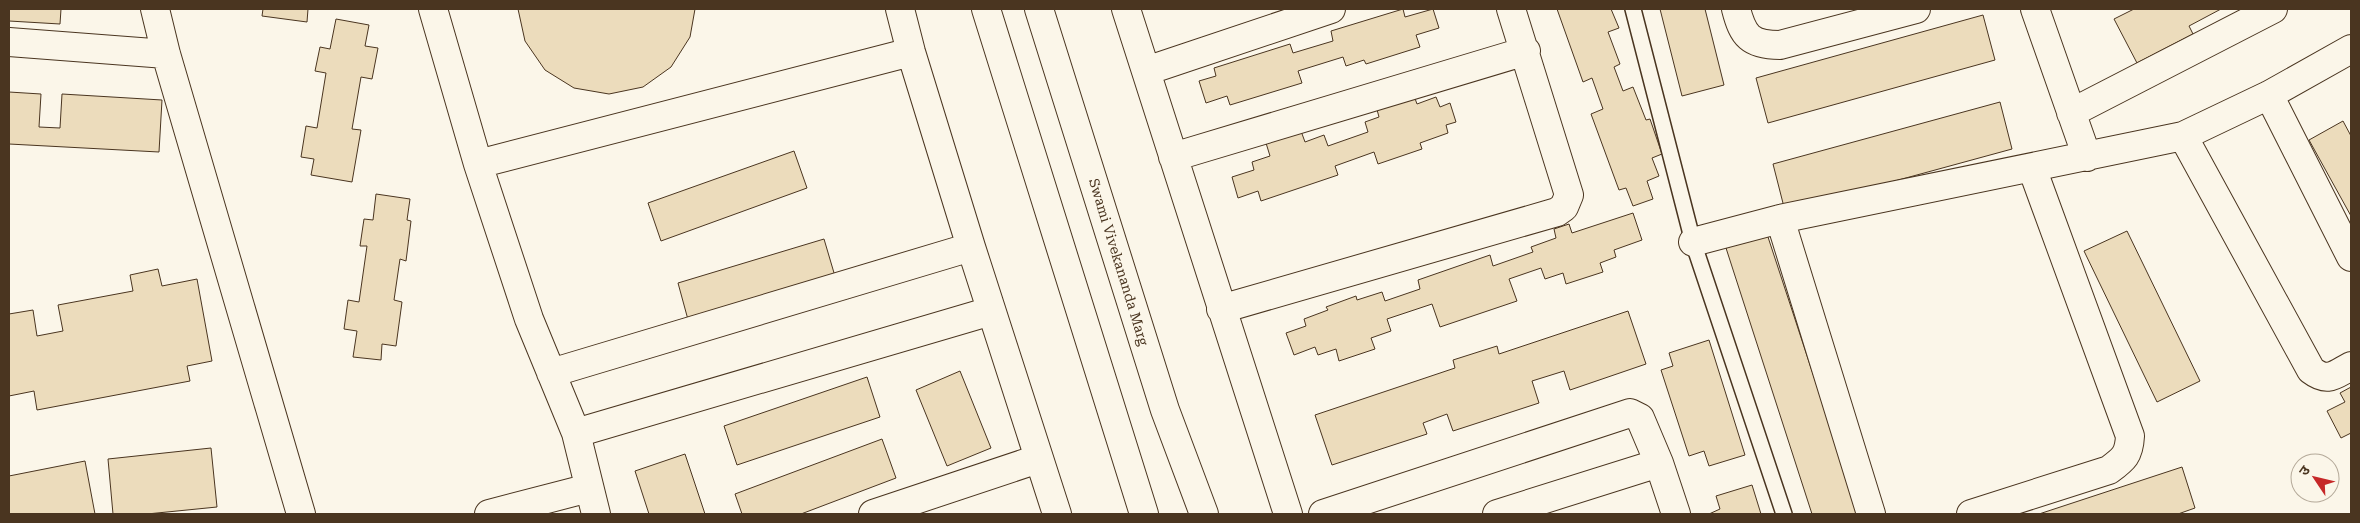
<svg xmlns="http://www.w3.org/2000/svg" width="2360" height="523" font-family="'Roboto Serif','Noto Sans Devanagari',serif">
<rect width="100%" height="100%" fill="#fbf6e9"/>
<path fill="#ecdcbc" stroke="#4a3520" d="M9,9H61L60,24L9,21Z
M263,9H308L307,22L262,16Z
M518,9H695L690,37L671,67L643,87L609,94L574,88L545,70L525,41Z
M1403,9L1405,17L1433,9L1439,28L1416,35L1420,47L1366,64L1364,60L1346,66L1343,57L1298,71L1302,83L1230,105L1227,96L1206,103L1199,81L1216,76L1214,68L1290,44L1293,53L1333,41L1331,31Z
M1557,9H1611L1619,28L1608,32L1620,64L1614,67L1623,91L1633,87L1646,120L1650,119L1662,154L1652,158L1659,176L1647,181L1653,199L1633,206L1626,188L1619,190L1591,114L1603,109L1592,78L1583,82Z
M1660,9H1705L1724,85L1682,96Z
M2134,9H2221L2189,26L2193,34L2137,63L2114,19Z
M1983,15L1995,60L1768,123L1756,78Z
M336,19L369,25L365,46L378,48L372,79L361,77L352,129L361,130L352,182L311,175L314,159L301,157L306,126L317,128L326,73L315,71L320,47L330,49Z
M9,92L41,94L39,127L60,128L62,94L162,100L159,152L9,144Z
M1413,93L1417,104L1436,97L1440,107L1450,103L1456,122L1446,125L1448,133L1420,143L1422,149L1378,164L1374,152L1335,166L1338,175L1261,201L1258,191L1238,198L1232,177L1254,170L1252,162L1270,156L1266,143L1301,131L1305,142L1324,135L1328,146L1368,132L1365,122L1379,117L1376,106Z
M2000,102L2012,149L1785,211L1773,164Z
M2343,121L2351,136V216L2309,140Z
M794,151L807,188L661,241L648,203Z
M376,194L410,199L407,220L411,221L406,261L400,259L394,300L402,302L396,346L382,344L381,360L353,357L357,331L344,329L348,300L359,302L367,246H360L364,219L373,220Z
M1633,213L1642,240L1614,250L1616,257L1600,263L1603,272L1566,284L1563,273L1545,279L1541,268L1509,279L1517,301L1440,327L1432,304L1387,319L1391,331L1371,338L1375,349L1339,361L1336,349L1318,355L1315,347L1294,355L1286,333L1306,326L1304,319L1328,310L1326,307L1356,296L1357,300L1382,292L1385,301L1420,289L1418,280L1490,255L1493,266L1533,252L1531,247L1556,238L1554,229L1569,224L1572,233Z
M2127,231L2200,381L2157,402L2084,251Z
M1767,234L1859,514H1812L1726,248Z
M824,239L837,283L690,327L678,283Z
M158,269L162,286L197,279L212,361L187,366L190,381L37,410L34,391L9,396V314L33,310L37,336L63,331L58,305L133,291L130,275Z
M1628,311L1646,364L1570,390L1564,371L1532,381L1539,403L1453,431L1447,414L1423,423L1427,434L1332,465L1315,415L1455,368L1453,360L1497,346L1499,354Z
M1709,340L1745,455L1709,466L1704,451L1689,456L1661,370L1673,366L1669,353Z
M960,371L991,448L947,466L916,390Z
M867,377L880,417L737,465L724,426Z
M2351,387V433L2341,438L2327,411L2345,402L2340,393Z
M882,439L896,478L801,514H742L735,494Z
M211,448L217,507L147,514H113L108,459Z
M685,454L705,514H649L635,471Z
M85,461L95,514H9V476Z
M2182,467L2195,508L2178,514H2039Z
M1752,485L1761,514H1709L1720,509L1716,496Z"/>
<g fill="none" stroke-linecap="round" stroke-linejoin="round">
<g stroke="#4a3520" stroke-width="18">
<path id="service" d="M1633,9L1693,242L1784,514"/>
</g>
<g stroke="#4a3520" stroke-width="30">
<path id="minor" d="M155,9L166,54L301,514
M433,9L478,164L529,319L576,433L596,514
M900,9L911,52L971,247L1057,514
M1126,9L1288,514
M1736,9C1743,36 1750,45 1780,45L1916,9
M2035,9L2087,157
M9,42L166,54
M1146,71L1331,9
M2269,95L2351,257
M2071,113L2273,9
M2183,136L2311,370C2328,383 2334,375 2351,366
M1173,157L1526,51
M478,164L911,52
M1780,219L1871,514
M1693,242L1780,219L2183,136L2269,95L2351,49
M1221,309L1557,212L1564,207L1569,195L1511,9
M551,373L971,247
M576,433L991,311
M489,514L589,488
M873,514L1038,459
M1323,514L1630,413L1640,418L1659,463L1676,514
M1497,514L1659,463
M1971,514L2109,470C2124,459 2129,455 2130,436L2032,168"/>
</g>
<g stroke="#4a3520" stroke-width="30">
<path id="tertiary" d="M986,9L1144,514
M1039,9L1165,410L1204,514"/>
</g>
<use href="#service" stroke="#fbf6e9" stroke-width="15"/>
<use href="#minor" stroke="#fbf6e9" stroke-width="28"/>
<use href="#tertiary" stroke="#fbf6e9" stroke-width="28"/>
</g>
<g text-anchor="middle" stroke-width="4" stroke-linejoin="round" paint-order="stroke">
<g font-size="14" fill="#4a3520" stroke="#fbf6e9">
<text transform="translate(1119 262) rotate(73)" y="5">Swami Vivekananda Marg</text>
</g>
</g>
<rect width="2360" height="523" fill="none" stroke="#4a3520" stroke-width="20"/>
<g transform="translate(2315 478) rotate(305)"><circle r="24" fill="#fbf6e9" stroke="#b4a999"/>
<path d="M0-4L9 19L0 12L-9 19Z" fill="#c62828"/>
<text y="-8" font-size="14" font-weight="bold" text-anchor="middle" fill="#4a3520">उ</text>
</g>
</svg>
